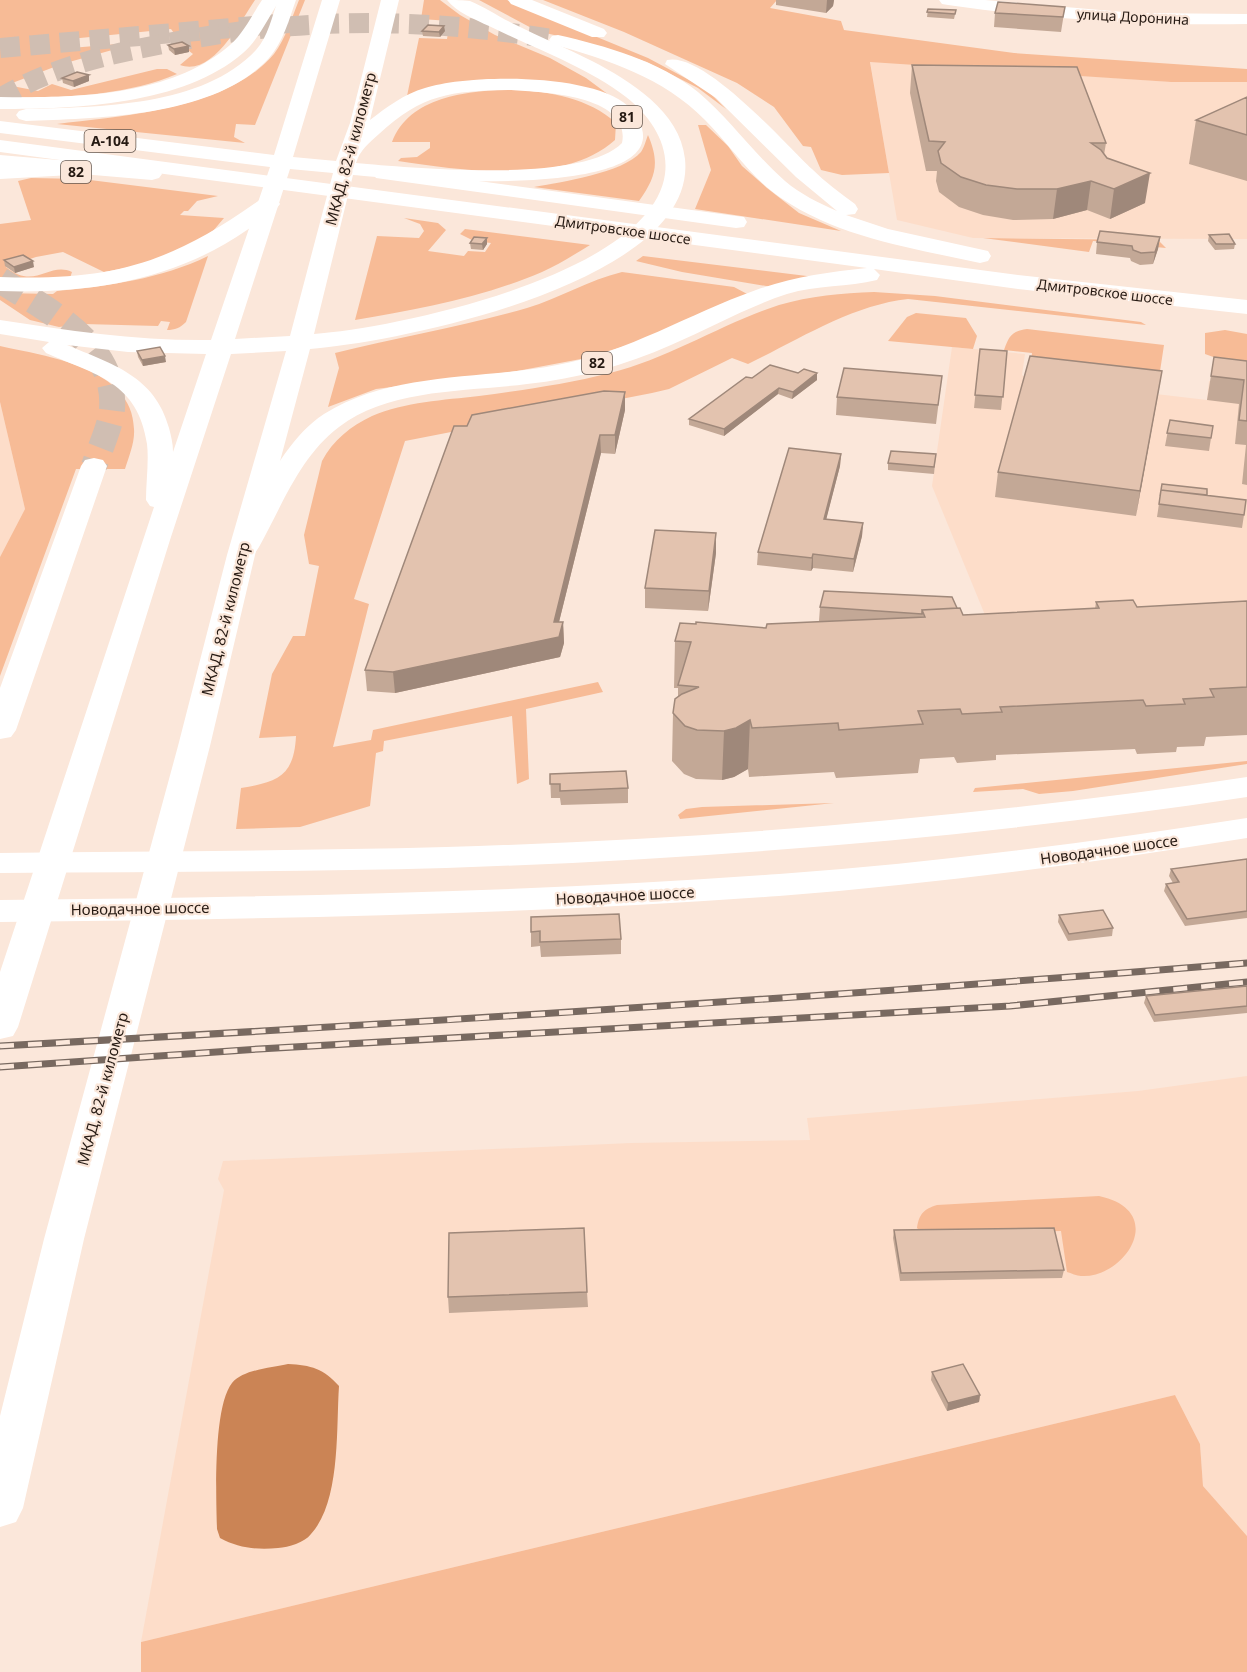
<svg xmlns="http://www.w3.org/2000/svg" width="1247" height="1672" font-family="'Noto Sans',sans-serif">
<rect width="100%" height="100%" fill="#fbe7da"/>
<path fill="#fdddc9" d="M870,61L1171,82H1247V239L973,238L897,220Z
M952,347L1025,354L1022,375L1028,379L1207,400L1209,381L1247,385V611L985,615L932,486Z
M0,402L25,509L0,557Z
M1247,1076V1536L1203,1486L1200,1444L1175,1395L141,1642L224,1190L218,1179L223,1161L631,1143L810,1140L807,1118L1138,1091Z"/>
<path fill="#f7bb96" d="M0,0H255C240,22 213,77 180,65L193,54L184,47L171,29L70,39L71,48L141,42L62,64L7,85L38,91L52,84L71,90L157,69H167L177,74C122,97 59,98 0,97Z
M299,0H305L255,125L236,124L234,137L245,143L57,124C124,116 228,109 274,54C285,40 292,17 299,0Z
M424,0H440L460,15L495,35L550,58L586,78L613,98C566,88 519,74 470,81C449,84 427,91 407,96L419,38L447,39L450,21L421,19Z
M479,0H507L648,58L706,89L726,109L698,88L647,62L588,43L537,31Z
M543,0H777L770,8L841,21L844,30L1014,53L1247,69V82H1171L870,62L889,173L842,175L821,170L811,147L803,146L774,107L737,83L624,32Z
M514,89C550,92 589,98 616,123L615,140C563,187 461,170 398,161L401,158L417,157L430,148V142H392C410,95 470,91 514,89Z
M698,125H706L728,146L742,166L767,188L799,213L841,231L695,209L711,170Z
M648,135C660,163 656,177 639,201L534,187C561,182 623,173 641,152C644,148 646,140 648,135Z
M31,178L82,179L218,196L197,201L188,211H184L180,215L224,218L213,231L184,249L141,265L104,272L63,252L36,257L6,267C35,291 49,261 72,272L70,278H0V224L31,220L18,181Z
M404,218L438,223L446,230L428,251L464,256L468,251L485,252L491,243L474,241L460,234L465,229L590,245C575,254 558,265 542,272C484,297 416,310 355,320L377,236L419,238L424,231L420,224Z
M983,238L1158,240L1166,248L1093,241L1089,252Z
M208,256L186,322C180,328 175,330 167,330L170,322L161,321L158,326L84,324L59,327L30,320L0,300V293L53,294L57,291C108,286 161,279 208,256Z
M643,256L815,277L772,287L682,272L636,261Z
M622,272L734,287L751,296L629,345L581,359L517,371L376,389L328,407L339,368L335,353C399,337 464,326 527,308C560,298 589,280 622,272Z
M874,292L935,296L1141,322L1146,325L908,299C852,305 798,340 748,364L732,358L669,389L652,393L405,441L354,599L369,604L333,747L371,740L373,730L598,682L603,692L526,709L529,779L517,784L512,716L384,741L383,751L376,753L370,806L300,827L236,829L241,788C278,782 294,776 296,736L259,738L272,674L293,636H305L319,566L309,564L304,535L322,461C333,440 351,426 372,416C405,402 444,400 479,396C523,390 567,384 610,373C670,358 721,324 779,305C810,296 842,293 874,292Z
M916,313L966,318L977,336L973,349L888,341L907,317Z
M1027,329L1164,345L1157,391L1029,374L1032,353L1004,350C1009,336 1012,331 1027,329Z
M1225,330L1247,334V361L1216,358L1205,354V333Z
M0,346C45,356 133,367 134,429C135,442 129,456 125,469H76L0,676V557L25,509L0,402Z
M1247,761V764L1073,791L1039,794L1023,789L973,792L975,788Z
M834,803L680,819L678,815L686,809L702,807Z
M1099,1196C1169,1211 1125,1279 1081,1276C1077,1276 1071,1273 1067,1272L1061,1231L923,1234L917,1228C919,1214 924,1209 937,1205Z
M1175,1395L1200,1444L1203,1486L1247,1536V1672H141V1642Z"/>
<path fill="#cb8455" d="M288,1364C311,1365 324,1369 339,1386C336,1429 341,1501 311,1534C304,1543 289,1547 278,1548C257,1550 238,1548 220,1538L217,1529C216,1497 213,1407 232,1383C244,1369 272,1368 288,1364Z"/>
<g fill="none" stroke-linecap="round" stroke-linejoin="round">
<path stroke="#d0beb2" stroke-width="20" stroke-dasharray="20 10" stroke-linecap="butt" d="M0,48L289,23"/>
<path stroke="#d0beb2" stroke-width="20" stroke-dasharray="20 10" stroke-linecap="butt" d="M0,98C52,67 109,54 168,43C303,17 423,17 558,40"/>
<path stroke="#d0beb2" stroke-width="26" stroke-dasharray="26 13" stroke-linecap="butt" d="M0,280C46,310 117,343 112,409C110,428 100,448 94,466"/>
<path fill="#fff" fill-rule="evenodd" d="M939,0H985L1135,13L1247,14V24C1147,26 1047,19 948,5L942,4Z"/>
<path fill="#fff" fill-rule="evenodd" d="M262,0H280C268,18 259,39 243,53C183,105 76,109 0,109V97C75,98 170,97 230,45C244,33 252,15 262,0Z
M0,155L152,168L159,170L162,174L159,178L152,180L0,167Z
M1247,777V797C982,837 715,859 446,868C298,872 149,872 0,873V853C149,851 297,851 446,847C714,839 982,817 1247,777Z
M1247,818V838C1092,863 936,884 779,896C520,915 260,919 0,922V900C260,897 520,893 779,874C936,863 1092,842 1247,818Z"/>
<path fill="#fff" fill-rule="evenodd" d="M508,0H532L604,29L607,33L604,37H592L511,4Z
M558,35C606,46 659,61 698,92C730,119 754,154 785,181C800,194 819,203 837,211L796,177L716,98L665,64L667,60C704,51 786,145 812,169C825,182 840,193 855,204L858,209L855,214L846,215L888,229L988,251L991,256L988,261L980,263C912,248 840,238 781,198C752,179 730,145 705,120C663,77 608,60 552,44L549,40L552,36Z
M0,140L1018,275L1247,300V314L1018,289L874,269L880,275L877,280C848,287 817,285 787,294C747,307 710,328 671,345C626,365 577,379 527,384C466,392 390,388 339,427C300,456 282,506 259,547L255,553L245,555L235,553L231,547C256,505 282,441 324,414C393,371 480,380 557,365C629,352 688,314 756,290C792,277 829,272 867,268L0,152Z
M64,165L71,167L74,171L71,175L0,179V167Z
M383,168L736,216L744,217L747,222L744,227L736,228L376,178L373,174L376,170Z
M269,198L277,199L280,204C272,215 258,222 247,230C174,281 87,294 0,291V277C112,281 170,264 261,199Z
M94,458L103,460L107,466L16,730L11,737L0,739V688L81,466L85,460Z"/>
<path fill="#fff" fill-rule="evenodd" d="M278,0H296C289,20 283,42 269,58C215,117 100,118 26,121L19,119L16,115L19,111L26,109C98,107 203,107 256,50C268,37 272,16 278,0Z
M322,0H340L293,157L336,161L350,123L381,0H399L370,120C387,107 404,94 425,88C469,74 592,73 628,106C636,114 644,127 643,138C638,199 397,179 353,175L314,334C397,328 652,274 665,174C669,143 650,116 626,97C585,66 535,49 489,26C476,20 456,12 447,0C454,0 464,0 470,1C485,7 499,17 514,24C540,37 566,48 592,61C630,81 680,111 685,159C698,282 399,342 310,349L255,555L210,746L84,1239L23,1508L16,1522L0,1527V1416L44,1239L178,746L227,555L286,351L231,354L170,540L18,1027L13,1036L0,1039V972L154,507L150,506L146,500C146,482 149,461 147,444C138,382 96,375 46,353L42,348L49,342L0,334V320C70,331 140,341 211,340L270,167L0,133V121L274,155ZM508,90C539,92 632,94 622,143C582,184 413,168 356,163C360,150 369,143 379,134C422,94 451,91 508,90ZM290,169L333,173L290,336L235,339ZM67,345L128,352L206,354L173,452C173,443 171,436 169,428C155,376 112,364 67,345Z"/>
<g stroke="#786960" stroke-width="7">
<path id="rail" d="M0,1046C416,1023 832,997 1247,963
M0,1067L259,1049L1010,1006L1247,982"/>
</g>
<use href="#rail" stroke="#fbe7da" stroke-width="4.5" stroke-dasharray="14" stroke-linecap="butt"/>
</g>
<path fill="#c3a896" d="M776,0H834L833,6L826,13L776,5Z
M1065,7L1061,32L994,27L995,13Z
M928,9L956,10L954,19L927,17Z
M422,31H445L440,37L423,36Z
M168,45L189,46V52L175,55L169,50Z
M912,65L1106,143L1104,155L1145,203L1110,219L1087,210L1053,219L1013,220L983,215L959,207L939,192L936,181L937,171H926L910,93Z
M89,75V81L74,87L63,83L62,78Z
M1247,97V181L1189,164L1196,120Z
M1209,235L1235,244L1234,249L1215,250L1208,241Z
M1160,237L1158,249L1153,264L1140,265L1131,261L1130,258L1096,254L1097,242Z
M487,238V244L483,250L471,249L470,243Z
M4,260L34,267L15,273L5,266Z
M980,349L1007,351L1001,410L974,408Z
M137,351L166,362L143,366L138,357Z
M1214,357L1247,361V485L1242,484L1246,445L1235,444L1239,404L1207,400Z
M1162,371L1136,516L995,497L998,472Z
M942,376L936,424L836,415L837,397Z
M752,378L817,380L792,399L778,394L724,436L689,425V419Z
M625,410L615,454L601,453L559,622H563L564,643L560,657L395,693L367,691L365,670L467,426Z
M1170,420L1211,438L1209,451L1165,446Z
M841,454L840,466L826,519L863,523L862,536L853,572L813,568L811,571L757,565L758,552Z
M936,454L934,474L888,470V463Z
M1162,484L1207,495L1244,515L1242,528L1157,517Z
M716,553L708,611L645,608V588Z
M1247,601V735L1206,737L1204,746L1177,747L1176,752L1137,754L1135,749L996,755V760L957,763L954,757L920,759L918,773L836,778L834,772L749,777L748,769L734,777L722,780L696,779L684,774L672,761L673,713L678,697V688H674L675,641L766,628L828,621H819L820,607L957,608L963,615L1095,609L1096,602L1137,607Z
M550,774L628,788V803L561,805L560,798H551Z
M1247,859V918L1185,926L1164,891L1166,884L1173,883L1169,876L1171,869Z
M1059,915L1113,928L1112,936L1068,941L1058,922Z
M531,917L621,939V954L541,957L540,946L531,947Z
M1247,986V1013L1154,1022L1144,1003L1146,996Z
M894,1230L1064,1270L1062,1278L900,1281L893,1238Z
M587,1292L588,1307L449,1313L448,1297Z
M932,1372L980,1395L979,1402L947,1411L931,1380Z"/>
<path fill="#9f887a" d="M827,0H834L833,6L826,13Z
M444,26L445,31L440,37L439,32Z
M189,46V52L175,55L174,49Z
M89,75V81L74,87L73,81Z
M1150,173L1145,203L1110,219L1114,189Z
M1091,181L1087,210L1053,219L1057,189Z
M1160,237L1158,249L1153,264L1155,252Z
M487,238V244L483,250L482,244Z
M33,261L34,267L15,273L14,267Z
M165,356L166,362L143,366L142,360Z
M1162,371L1158,394L1136,516L1140,491Z
M817,373V380L792,399L793,392Z
M779,388L778,394L724,436V429Z
M625,392V410L615,454V435Z
M600,435L601,453L555,638L563,622L564,643L560,657L395,693L393,672L554,622Z
M841,454L840,466L823,532L824,519Z
M863,523L862,536L853,572L854,559Z
M716,533V553L708,611L709,591Z
M813,554V568L811,571L812,558Z
M750,720L748,769L734,777L722,780L724,731Z
M980,1395L979,1402L947,1411L948,1403Z"/>
<path fill="#e3c3af" stroke="#9f887a" stroke-width="1.5" d="M998,2L1065,7L1063,17L995,13Z
M928,9L956,10L955,14L927,12Z
M428,25L444,26L439,32L422,31Z
M182,42L189,46L174,49L168,45Z
M912,65L1077,67L1106,143H1091L1101,150L1107,158L1150,173L1114,189L1091,181L1057,189H1017L986,185L961,177L941,163L938,151L945,142L929,141Z
M77,72L89,75L73,81L62,78Z
M1247,97V135L1196,120Z
M1100,231L1160,237L1155,252L1141,253L1133,250L1132,246L1097,242Z
M1229,234L1235,244H1216L1209,235Z
M474,237L487,238L482,244L470,243Z
M23,255L33,261L14,267L4,260Z
M160,347L165,356L142,360L137,351Z
M980,349L1007,351L1003,397L975,395Z
M1030,356L1162,371L1140,491L998,472Z
M1214,357L1247,361V421L1239,420L1244,380L1211,376Z
M770,365L798,373L804,369L817,373L793,392L779,388L724,429L689,419L746,377L752,378Z
M844,368L942,376L938,405L837,397Z
M604,391L625,392L615,435H600L554,622H563L559,637L393,672L365,670L454,426H467L472,415Z
M1170,420L1213,426L1211,438L1167,433Z
M789,448L841,454L824,519L863,523L854,559L813,554L812,558L758,552Z
M891,451L936,454L934,467L888,463Z
M1162,484L1207,489V495L1161,490L1160,496Z
M1161,490L1246,500L1244,515L1159,504Z
M655,530L716,533L709,591L645,588Z
M824,591L952,597L957,608L922,610V614L820,607Z
M1133,600L1137,607L1247,601V687L1210,689L1214,697L1183,699L1185,704L1146,706L1143,700L1000,707L1002,712L962,714L960,709L918,711L923,724L839,730L838,723L752,728L750,720L736,728L724,731L697,730L685,726L673,713L675,699L682,694L699,687L678,685L691,642L675,641L680,623L696,624V622L766,628L767,624L925,617L922,610L960,608L963,615L1099,608L1096,602Z
M626,771L628,788L560,791V784H550V774Z
M1247,859V911L1187,919L1166,884L1179,882L1171,869Z
M1103,910L1113,928L1069,934L1059,915Z
M619,914L621,939L540,942V931L531,932V917Z
M1247,986V1006L1155,1015L1146,996Z
M584,1228L587,1292L448,1297L449,1233Z
M1054,1228L1064,1270L901,1273L894,1230Z
M963,1364L980,1395L948,1403L932,1372Z"/>
<g text-anchor="middle" stroke-width="4.5" stroke-linejoin="round" paint-order="stroke">
<g font-size="14" fill="#261a13" stroke="#fbe7da">
<text transform="translate(1133 17) rotate(3)" y="5">улица Доронина</text>
<text transform="translate(623 230) rotate(8)" y="5">Дмитровское шоссе</text>
<text transform="translate(1105 292) rotate(7)" y="5">Дмитровское шоссе</text>
</g>
<g fill="#fbe7da" stroke="#66584f" stroke-width="1.5">
<rect x="612" y="106" width="30" height="22" rx="4.5"/>
<rect x="84.5" y="130" width="51" height="22" rx="4.5"/>
<rect x="61" y="161" width="30" height="22" rx="4.5"/>
<rect x="582" y="352" width="30" height="22" rx="4.5"/>
</g>
<g font-size="14" font-weight="bold" fill="#261a13">
<text x="627" y="122">81</text>
<text x="110" y="146">А-104</text>
<text x="76" y="177">82</text>
<text x="597" y="368">82</text>
</g>
<g font-size="15" fill="#261a13" stroke="#fbe7da">
<text transform="translate(351 149) rotate(-75)" y="5">МКАД, 82-й километр</text>
<text transform="translate(226 619) rotate(-76)" y="5">МКАД, 82-й километр</text>
<text transform="translate(1109 850) rotate(-8)" y="5">Новодачное шоссе</text>
<text transform="translate(625 896) rotate(-3)" y="5">Новодачное шоссе</text>
<text transform="translate(140 909) rotate(-1)" y="5">Новодачное шоссе</text>
<text transform="translate(103 1089) rotate(-75)" y="5">МКАД, 82-й километр</text>
</g>
</g>
</svg>
